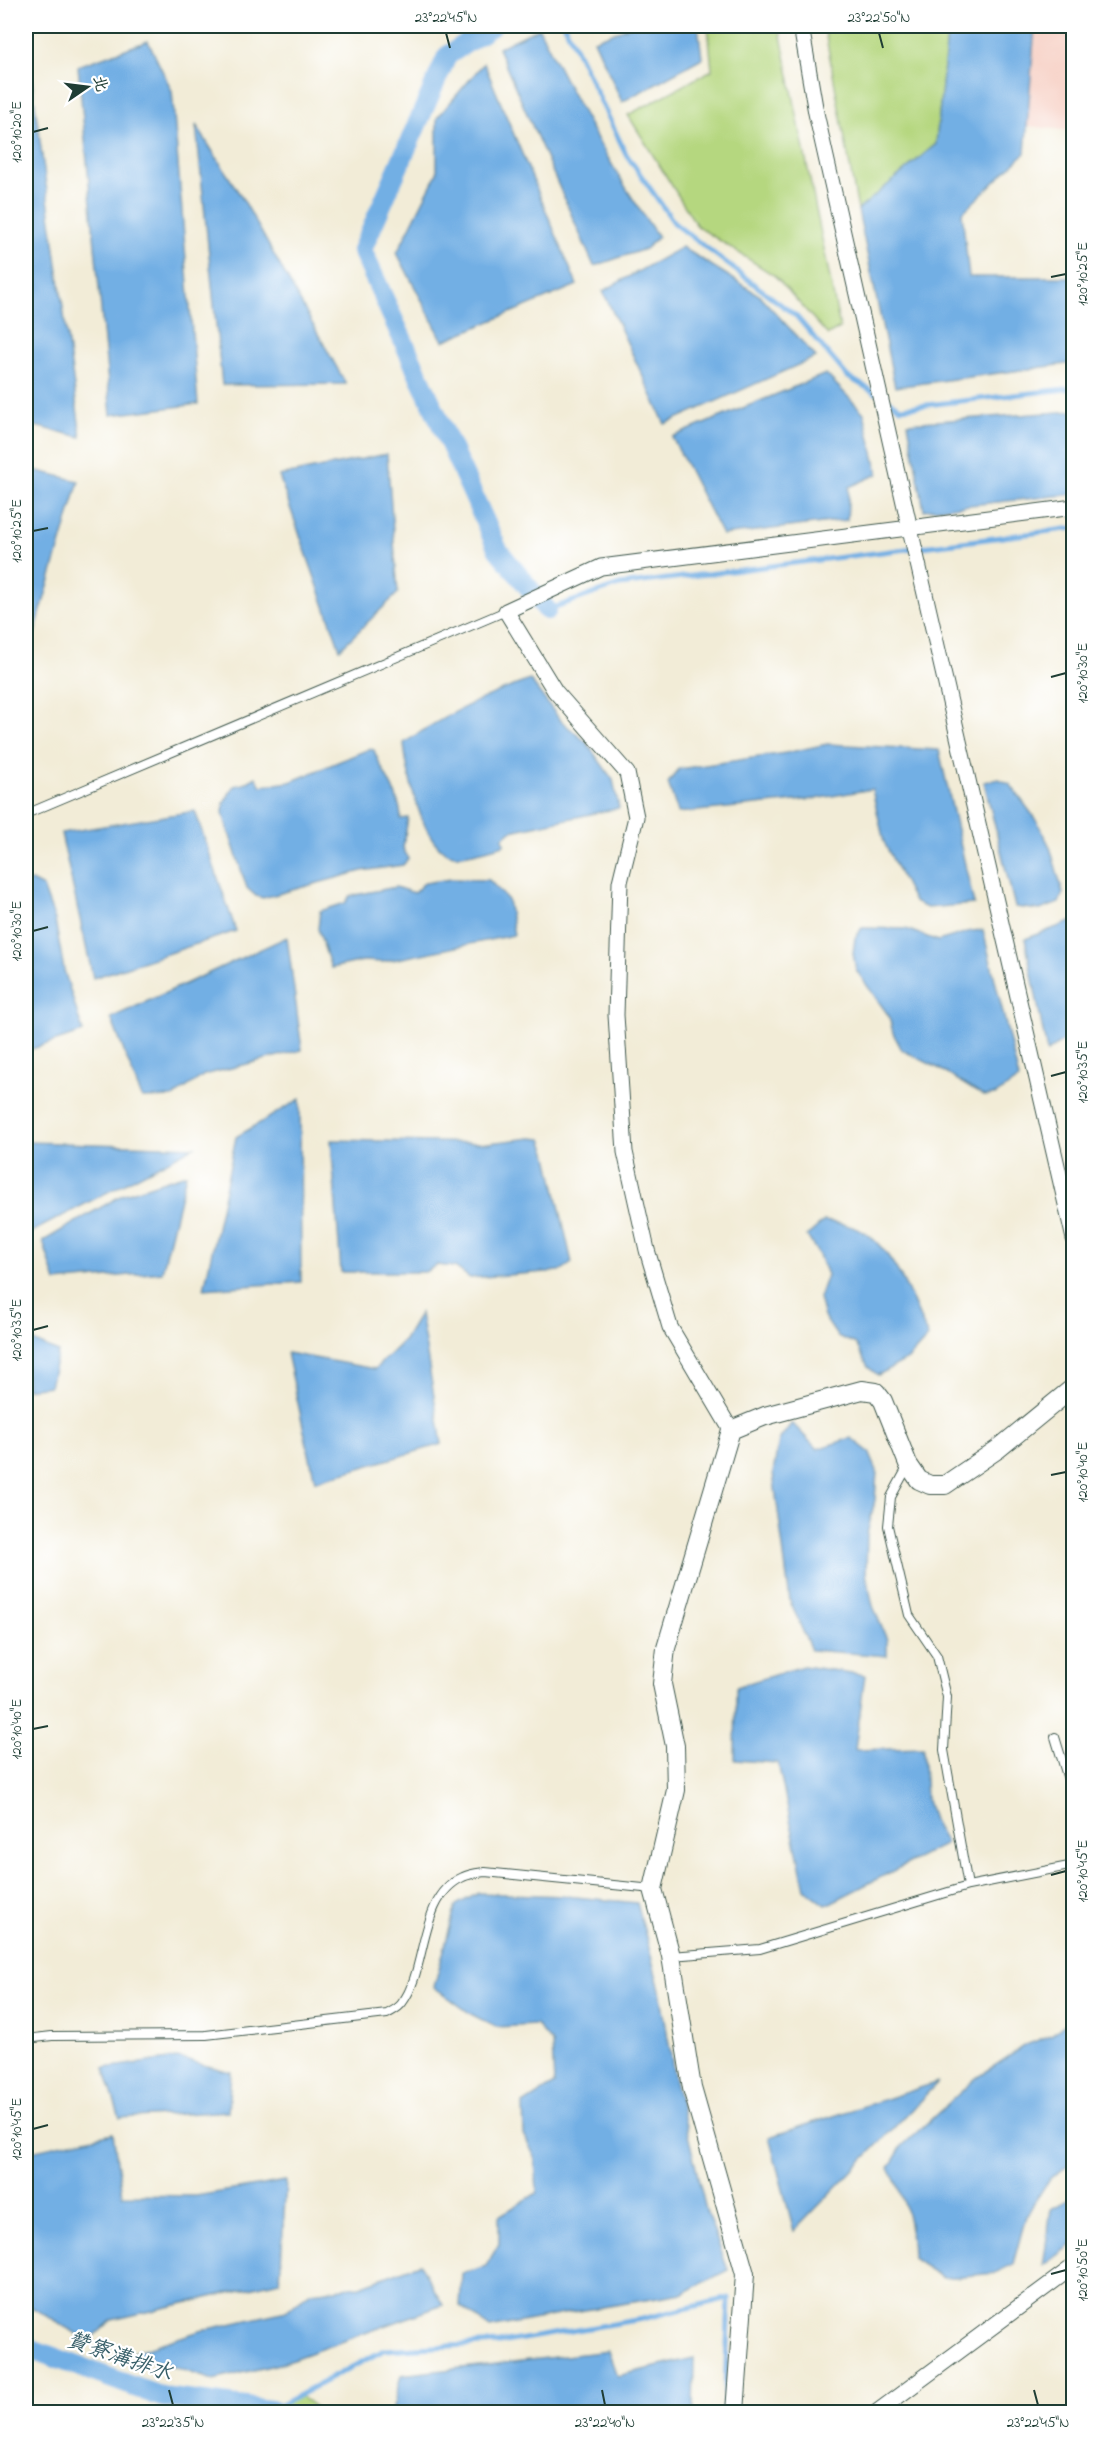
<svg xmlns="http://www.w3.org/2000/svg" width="1099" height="2438" font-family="'Indie Flower','LXGW WenKai TC',sans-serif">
<rect width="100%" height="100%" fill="#fff"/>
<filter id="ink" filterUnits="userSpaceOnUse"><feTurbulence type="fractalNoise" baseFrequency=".0167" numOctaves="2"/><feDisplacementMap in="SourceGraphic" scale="12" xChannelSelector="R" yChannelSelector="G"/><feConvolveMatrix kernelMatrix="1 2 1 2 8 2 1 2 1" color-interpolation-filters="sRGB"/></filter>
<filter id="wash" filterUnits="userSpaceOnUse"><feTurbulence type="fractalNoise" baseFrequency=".008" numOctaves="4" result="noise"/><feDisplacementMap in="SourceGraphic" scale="24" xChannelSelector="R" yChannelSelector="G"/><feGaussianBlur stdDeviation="1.35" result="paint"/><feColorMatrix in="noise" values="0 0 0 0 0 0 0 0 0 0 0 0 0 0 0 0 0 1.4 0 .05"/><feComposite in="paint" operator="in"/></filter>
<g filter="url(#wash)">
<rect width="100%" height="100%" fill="#f2ecd7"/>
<path fill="#f7d1c6" d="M1035,26H1073V131L1027,126Z"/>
<path fill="#b5d77f" stroke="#6a8a5a" stroke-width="1.5" d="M708,26H779L840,328L828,335L775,276L697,226L628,115L712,70Z
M824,26H948L936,144L858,210Z
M299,2395L321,2412H272L271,2410Z"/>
<path fill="#72afe4" stroke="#48768c" stroke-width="1.5" d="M631,26H698L702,58L622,102L594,40Z
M948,26H1035L1025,153L962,213L969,277H1073V363L895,387L858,210L936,144Z
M539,28C574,100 612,170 658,237L645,249L594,266L498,48Z
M26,40L81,437L26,424Z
M148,41L172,91L198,404L111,415L78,66Z
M484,63L577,285L443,341L397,253L437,173V118Z
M196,125L244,201L346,384L222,385Z
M682,247L759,295L816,357L665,424L603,291Z
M826,374L864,413L878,474L849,487L847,520L722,535L672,437Z
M1073,411V494L924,510L908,423Z
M387,454L398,593L340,649L279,476Z
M26,468L79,481L33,638L26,640Z
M530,680L561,721L586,742L613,780L619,808L511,831L503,837L504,845C493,848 463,857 454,855C422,851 406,769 404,743C443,716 486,695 530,680Z
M827,744L939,750L974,904L927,908L914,902L884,842L872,789L815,799L678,813L668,783L679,769L786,753Z
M369,749L374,750C382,774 400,792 401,819L408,818L403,848L408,859L403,865L362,871L263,898L256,896L247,888L223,814L224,803L234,786L244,784L256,777L261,786L290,782Z
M999,779L1010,784L1037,821L1050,847L1063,893L1059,903L1040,910L1015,907L984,782Z
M195,811L236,931L93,978L61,833Z
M451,879L489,880L508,900L514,935L383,962L363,961L331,968L318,929L320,911L345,903L350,896L396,887L414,893L424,883Z
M31,881L43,887L55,920L64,970L83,1032L26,1051V882Z
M1073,921V1034L1047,1052L1025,939Z
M862,928L906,929L938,941L971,931L983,930L1019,1079L995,1095L983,1096L938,1068L902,1050L893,1033L889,1016L856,970L853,953L855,938Z
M287,937L302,1050L204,1075L173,1097L142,1098L111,1018Z
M300,1099L301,1282L204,1289L236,1137Z
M531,1138L542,1139L547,1152L572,1263L560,1271L470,1278L455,1267L437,1265L425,1272H341L331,1140L488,1143Z
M26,1142L194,1147L28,1234L26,1228Z
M186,1174L162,1272L56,1282L43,1241L122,1195Z
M824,1221C838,1223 852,1225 865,1233C895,1252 914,1304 928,1337L908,1359L878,1375L868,1367L856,1344L837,1336L824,1317L819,1298L827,1275L819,1255L807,1236Z
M420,1313L442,1444L315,1481L287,1353L375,1369L404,1340Z
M26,1338L58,1352L50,1386L26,1389Z
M792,1423L817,1449L851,1438L869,1452L877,1471L875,1500L867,1534L866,1574L873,1606L887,1640V1656L811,1650L790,1601L773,1473L779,1440Z
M803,1666L865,1675L855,1750L923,1748L926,1797L933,1820L946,1844L826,1905L805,1889L778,1763L735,1760L736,1687Z
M479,1893L565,1896L637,1903L660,1990L675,2080L706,2210L728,2270L682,2294L579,2311L490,2328L460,2306L462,2274L486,2266L499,2244V2216L537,2193L535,2158L524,2134L523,2104L554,2084L552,2043L536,2025L496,2027L471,2014L434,1987L456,1905Z
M1073,2018V2162L1049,2179L1026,2216L1013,2264L995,2273L943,2278L912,2258C911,2219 906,2202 889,2168L902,2146L976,2078L1026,2045L1051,2035Z
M177,2058L231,2072L228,2111L120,2118L104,2068Z
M938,2082L794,2231L769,2137Z
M113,2133L122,2195L196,2196L286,2181L280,2281L112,2320L89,2341L26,2304V2152Z
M1073,2197V2244L1043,2266L1051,2209Z
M420,2264L443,2305L279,2364L213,2380L131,2353L200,2331L286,2311L311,2292L360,2286Z
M608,2351L617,2376L694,2358L693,2412H392L401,2375Z"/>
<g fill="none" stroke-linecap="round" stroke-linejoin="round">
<path stroke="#72afe4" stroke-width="5" d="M565,26L626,154L675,224L796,316L848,377L876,393
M884,398L901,408L1074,388
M547,610L619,585L1074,528
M271,2410L384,2350L499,2343L642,2319L729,2298L724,2412"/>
<path stroke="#72afe4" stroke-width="20" d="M492,26L447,56L362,250L498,550L547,610
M26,2347L162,2397L271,2410L272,2412"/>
</g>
</g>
<g filter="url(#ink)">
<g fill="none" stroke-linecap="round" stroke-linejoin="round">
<g stroke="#3f574c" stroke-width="10">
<path id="service" d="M26,814L506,611
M908,1466L891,1497L888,1526L909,1615L937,1656L947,1697L944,1750L968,1886
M1055,1737L1074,1799
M671,1956L760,1949L968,1886L1074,1865
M26,2039L52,2036L206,2035L387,2014C392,2011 399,2008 402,2003C428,1969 418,1897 463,1877C469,1874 478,1873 485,1872L653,1889"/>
</g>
<g stroke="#3f574c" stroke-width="17">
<path id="minor" d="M801,26L816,113L910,529L1074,1239
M731,1430L670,1327L647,1250L625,1152L616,1015L620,882L636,817L627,773L555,691L506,611L601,567L1074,507
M877,2412L1074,2266"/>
</g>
<g stroke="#3f574c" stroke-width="20">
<path id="tertiary" d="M735,2412L745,2274L692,2088L671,1956L653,1889L676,1790L675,1746L662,1684L666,1648L731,1430L765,1416L862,1390L876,1392L883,1401L908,1464L919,1480L930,1485H945L998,1449L1074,1387"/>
</g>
<use href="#service" stroke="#fff" stroke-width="8"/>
<use href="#minor" stroke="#fff" stroke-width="15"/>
<use href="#tertiary" stroke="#fff" stroke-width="18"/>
</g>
</g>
<path fill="none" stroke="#1f3d34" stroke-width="2" d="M446,33L450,48M879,33L883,48M33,132L48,128M1051,277L1066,274M33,531L48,528M1051,677L1066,673M33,931L48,927M1051,1076L1066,1072M33,1330L48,1326M1051,1475L1066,1472M33,1729L48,1726M1051,1875L1066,1871M33,2129L48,2125M1051,2274L1066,2270M169,2390L173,2405M602,2390L605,2405M1034,2390L1038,2405"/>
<g text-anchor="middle" stroke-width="4.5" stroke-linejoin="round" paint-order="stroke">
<g font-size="22" font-style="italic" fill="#385f69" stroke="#fff">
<text transform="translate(120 2355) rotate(19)" y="8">贊寮溝排水</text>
</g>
</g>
<rect width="1099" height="2438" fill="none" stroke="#fff" stroke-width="66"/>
<g transform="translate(87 87) rotate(76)" stroke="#ffffff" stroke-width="4.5" paint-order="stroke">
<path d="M0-4.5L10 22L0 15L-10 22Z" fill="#1f3d34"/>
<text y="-9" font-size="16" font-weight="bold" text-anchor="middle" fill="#1f3d34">北</text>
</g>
<rect x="33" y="33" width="1033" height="2372" fill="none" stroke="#1f3d34" stroke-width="2"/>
<g font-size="15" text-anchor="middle" fill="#1f3d34">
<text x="446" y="22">23°22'45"N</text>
<text x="879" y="22">23°22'50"N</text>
<text transform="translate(16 132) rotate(-90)" y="5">120°10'20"E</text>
<text transform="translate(1082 274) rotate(-90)" y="5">120°10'25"E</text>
<text transform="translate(16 531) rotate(-90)" y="5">120°10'25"E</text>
<text transform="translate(1082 673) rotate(-90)" y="5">120°10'30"E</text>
<text transform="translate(16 931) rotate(-90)" y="5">120°10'30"E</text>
<text transform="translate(1082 1072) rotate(-90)" y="5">120°10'35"E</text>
<text transform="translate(16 1330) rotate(-90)" y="5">120°10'35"E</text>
<text transform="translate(1082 1472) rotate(-90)" y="5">120°10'40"E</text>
<text transform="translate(16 1729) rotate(-90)" y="5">120°10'40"E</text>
<text transform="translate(1082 1871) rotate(-90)" y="5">120°10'45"E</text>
<text transform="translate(16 2129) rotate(-90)" y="5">120°10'45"E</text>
<text transform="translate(1082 2270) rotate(-90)" y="5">120°10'50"E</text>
<text x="173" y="2427">23°22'35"N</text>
<text x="605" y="2427">23°22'40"N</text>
<text x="1038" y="2427">23°22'45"N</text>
</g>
</svg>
